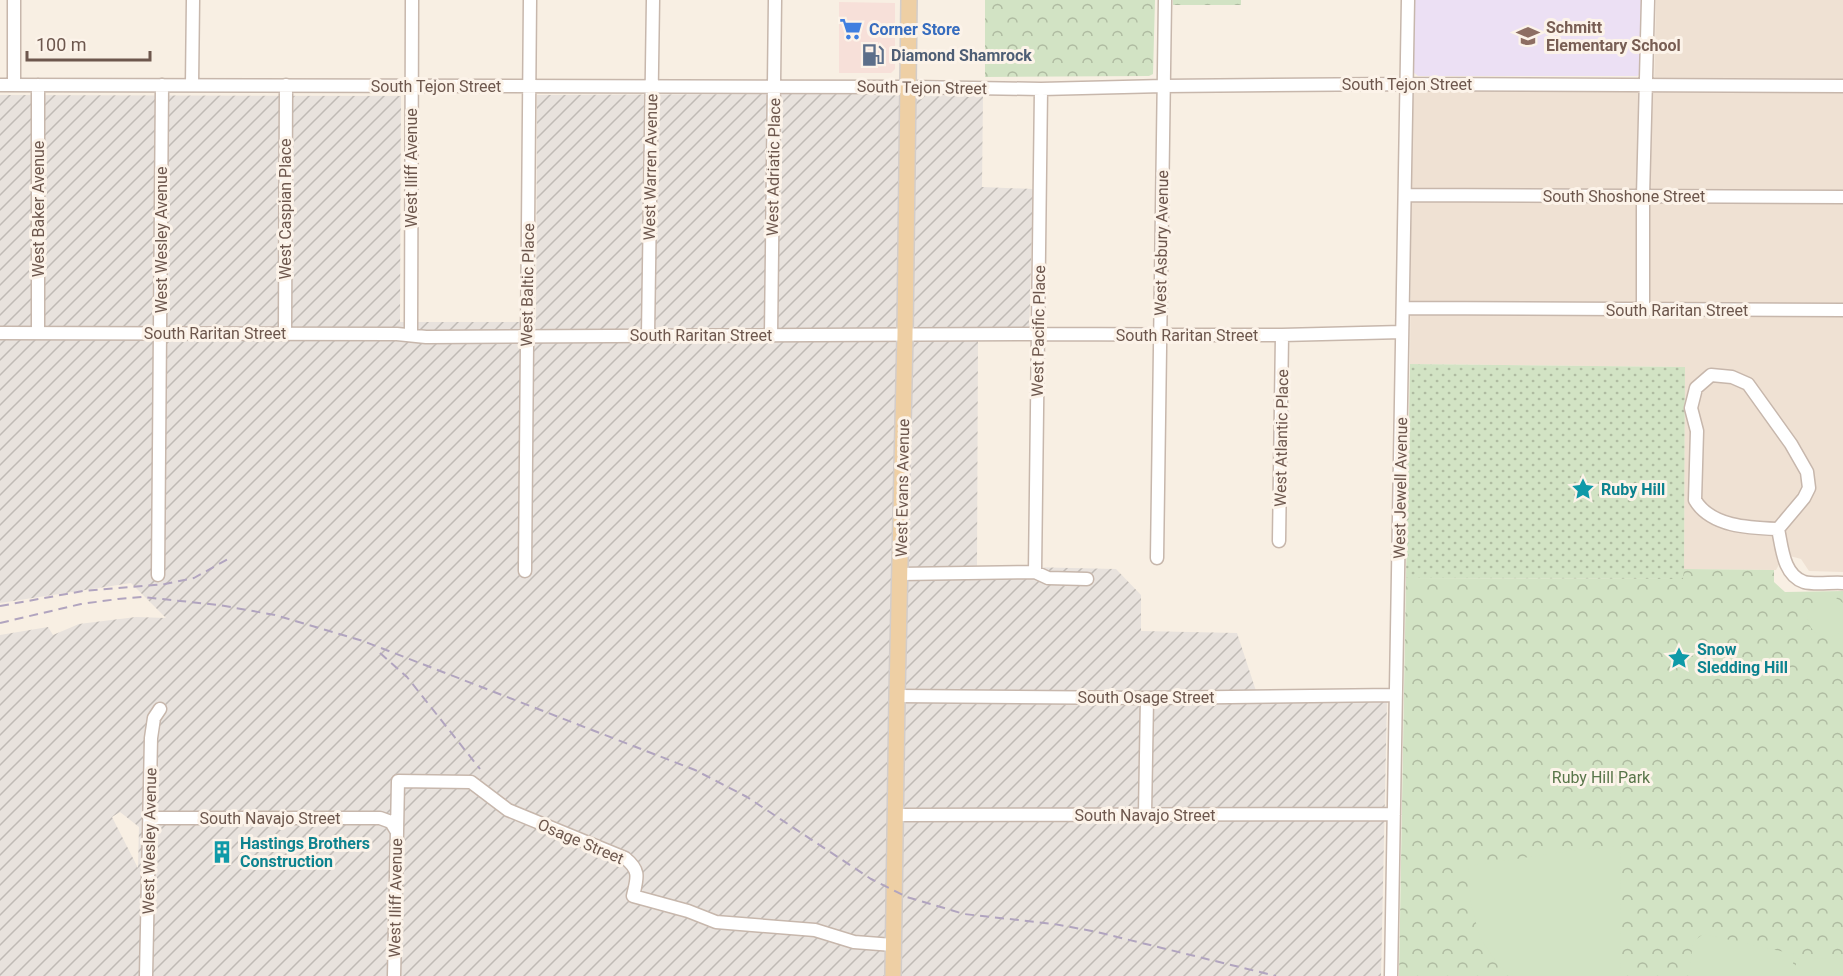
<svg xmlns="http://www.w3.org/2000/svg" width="1843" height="976" font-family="Roboto,sans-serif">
<defs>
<pattern id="industrial-furrows" width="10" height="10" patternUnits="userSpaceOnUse" patternTransform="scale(1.5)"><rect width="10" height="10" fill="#e8e2dd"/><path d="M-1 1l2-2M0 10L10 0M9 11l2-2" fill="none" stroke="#c0bab5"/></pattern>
<pattern id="grass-dots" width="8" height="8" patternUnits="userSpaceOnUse" patternTransform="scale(1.5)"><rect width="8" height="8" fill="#d2e3c4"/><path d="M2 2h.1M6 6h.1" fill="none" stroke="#afbba1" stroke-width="1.8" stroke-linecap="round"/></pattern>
<pattern id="forest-crowns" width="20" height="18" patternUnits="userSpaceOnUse" patternTransform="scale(1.5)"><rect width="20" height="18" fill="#d2e3c4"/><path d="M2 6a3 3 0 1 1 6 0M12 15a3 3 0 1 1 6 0" fill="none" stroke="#afbba1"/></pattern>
</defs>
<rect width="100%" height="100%" fill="#f8efe3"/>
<path fill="#efe1d3" d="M1656,0H1843V572L1809,571L1801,559L1790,556L1782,559L1776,570L1684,569L1685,367L1410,364L1412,98L1414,91L1416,89H1654Z"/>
<path fill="#f7e0d9" d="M839,2L895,3V69L891,73H839Z"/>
<path fill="url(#industrial-furrows)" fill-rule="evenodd" d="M983,93L982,187L1033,189L1029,339L978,340L977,566L1116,569L1141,595V631L1237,633L1259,700H1387L1381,976H0V635L48,627L53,635L79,624L136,617L166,618L131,583L0,603V95L401,96L400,322H536L537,95ZM120,812L139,827L138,868L112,817Z"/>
<path fill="#ece0f4" d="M1415,0H1642V73L1637,76H1418L1413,72Z"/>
<path fill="url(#grass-dots)" d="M1410,364L1685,367L1684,579L1406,578Z"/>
<path fill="url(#forest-crowns)" d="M985,0H1155L1153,74L1149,76L985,77Z
M1173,0H1241V5H1173Z
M1684,569L1774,570V582L1785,592L1843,591V976H1399L1406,578L1683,579Z"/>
<path fill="#d2e3c4" d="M1823,596L1836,598L1843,603V630C1818,654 1789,610 1823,596Z
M1611,845L1621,854L1620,976H1514L1499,966L1480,938L1471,904L1468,866Z
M1703,934L1794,954L1792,976H1689L1693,942Z
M1797,958L1843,959V976H1794Z"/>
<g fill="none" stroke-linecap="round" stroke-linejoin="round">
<g stroke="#c7b7ac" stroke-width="15">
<path id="minor" d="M0,85L910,87L1041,89L1164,86L1406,84L1843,86
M14,85V0
M192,85L193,0
M1405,195L1843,197
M1403,308L1843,310
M1643,310V196L1648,0
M0,333L397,334L426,337L1038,334L1282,335L1402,332
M38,333V85
M285,333L286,85
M411,335L412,0
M648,335L653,0
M771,335L775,0
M1711,375L1732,377L1748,384L1791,444L1807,472L1809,488L1804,498L1778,529C1750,528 1711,527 1695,500L1697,431L1691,408L1696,388Z
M1778,529C1782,547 1783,575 1804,582C1815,585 1832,582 1843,583
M1279,541L1282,335
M1157,558L1165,0
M525,571L530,0
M1035,572L1041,89
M899,574L1035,572L1048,578L1087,579
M158,575L162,85
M897,696L1147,698L1395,695
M896,815L1394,814
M1145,815L1147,698
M149,818H380L391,822L397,832L394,976
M397,832L398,781L471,782L508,810L625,858C641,871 637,878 633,896L688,911L716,922L815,930L854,942L893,945
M146,976L151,738L154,718L160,709
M1391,976L1408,0"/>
</g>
<g stroke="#d3cdca" stroke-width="18">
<path id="major" d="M893,976L897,696L905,335L909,0"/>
</g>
<use href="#minor" stroke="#fff" stroke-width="12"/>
<use href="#major" stroke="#eecfa4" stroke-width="15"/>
<path stroke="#b1a4bf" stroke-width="2" stroke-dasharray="9 6" stroke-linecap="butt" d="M0,606L83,591L165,584L194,578L228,559
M0,623L81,604L118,599L142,597L219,605L275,615L363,641L695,770L747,797L871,879L907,897L964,914L1054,924L1097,932L1276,976
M380,653L407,677L480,769"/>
</g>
<defs>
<g id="supermarket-bare" transform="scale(1.8)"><path d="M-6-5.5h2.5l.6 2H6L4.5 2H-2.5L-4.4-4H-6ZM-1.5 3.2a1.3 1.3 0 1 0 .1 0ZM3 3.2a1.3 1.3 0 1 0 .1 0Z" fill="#3f7fe0" stroke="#fcf3e9" stroke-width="2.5" paint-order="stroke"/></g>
<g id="school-bare" transform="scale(1.8)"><path d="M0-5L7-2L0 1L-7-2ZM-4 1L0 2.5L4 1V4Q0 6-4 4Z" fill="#8d6e63" stroke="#fcf3e9" stroke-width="2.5" paint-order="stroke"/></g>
<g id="fuel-bare" transform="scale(1.8)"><path d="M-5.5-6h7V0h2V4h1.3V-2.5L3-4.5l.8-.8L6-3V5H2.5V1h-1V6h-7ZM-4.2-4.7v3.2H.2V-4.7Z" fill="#5c6f8a" stroke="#fcf3e9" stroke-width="2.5" paint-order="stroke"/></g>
<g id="sight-bare" transform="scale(1.8)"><path d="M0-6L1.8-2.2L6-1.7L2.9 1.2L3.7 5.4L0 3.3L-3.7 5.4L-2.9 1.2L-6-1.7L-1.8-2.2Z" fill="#0f9aa8" stroke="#fcf3e9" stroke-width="2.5" paint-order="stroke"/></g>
<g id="building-bare" transform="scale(1.8)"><path d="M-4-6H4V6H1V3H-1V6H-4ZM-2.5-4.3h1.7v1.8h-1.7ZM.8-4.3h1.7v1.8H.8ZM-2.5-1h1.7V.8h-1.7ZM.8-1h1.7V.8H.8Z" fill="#0f9aa8" stroke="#fcf3e9" stroke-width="2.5" paint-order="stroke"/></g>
</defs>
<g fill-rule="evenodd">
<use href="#supermarket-bare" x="851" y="29"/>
<use href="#school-bare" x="1528" y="36"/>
<use href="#fuel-bare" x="873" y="55"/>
<use href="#sight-bare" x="1583" y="489"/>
<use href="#sight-bare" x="1679" y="658"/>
<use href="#building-bare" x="222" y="852"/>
</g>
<g text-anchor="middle" stroke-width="6" stroke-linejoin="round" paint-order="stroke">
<g font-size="16" font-weight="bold" fill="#785e54" stroke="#fcf3e9" text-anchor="start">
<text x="1546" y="33">Schmitt<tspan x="1546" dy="18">Elementary School</tspan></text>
</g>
<g font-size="16" font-weight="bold" fill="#366cbe" stroke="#fcf3e9" text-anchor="start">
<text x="869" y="35">Corner Store</text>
</g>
<g font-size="16" font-weight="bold" fill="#4e5e75" stroke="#fcf3e9" text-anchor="start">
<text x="891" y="61">Diamond Shamrock</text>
</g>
<g font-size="16" fill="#6d574d" stroke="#fcf3e9">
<text x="1407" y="90">South Tejon Street</text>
<text x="436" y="92">South Tejon Street</text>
<text transform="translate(922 87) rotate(1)" y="6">South Tejon Street</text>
<text transform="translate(650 167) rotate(-89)" y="6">West Warren Avenue</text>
<text transform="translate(773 167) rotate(-89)" y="6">West Adriatic Place</text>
<text transform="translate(411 168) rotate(-90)" y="6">West Iliff Avenue</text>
<text x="1624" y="202">South Shoshone Street</text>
<text transform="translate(38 209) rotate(-90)" y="6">West Baker Avenue</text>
<text transform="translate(285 209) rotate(-90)" y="6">West Caspian Place</text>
<text transform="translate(161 240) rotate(-90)" y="6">West Wesley Avenue</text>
<text transform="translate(1161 243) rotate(-89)" y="6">West Asbury Avenue</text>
<text transform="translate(527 285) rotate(-89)" y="6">West Baltic Place</text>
<text x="1677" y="316">South Raritan Street</text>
<text transform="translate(1038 331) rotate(-89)" y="6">West Pacific Place</text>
<text x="215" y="339">South Raritan Street</text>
<text x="701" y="341">South Raritan Street</text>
<text x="1187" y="341">South Raritan Street</text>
<text transform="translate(1281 438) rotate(-89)" y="6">West Atlantic Place</text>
<text transform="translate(902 488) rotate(-89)" y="6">West Evans Avenue</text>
<text transform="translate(1400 488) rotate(-89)" y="6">West Jewell Avenue</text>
<text x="1146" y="703">South Osage Street</text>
<text x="1145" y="821">South Navajo Street</text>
<text x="270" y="824">South Navajo Street</text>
<text transform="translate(149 841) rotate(-89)" y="6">West Wesley Avenue</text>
<text transform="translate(581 841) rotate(23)" y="6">Osage Street</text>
<text transform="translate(395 898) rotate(-89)" y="6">West Iliff Avenue</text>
</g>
<g font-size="16" font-weight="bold" fill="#0d838f" stroke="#fcf3e9" text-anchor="start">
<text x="1601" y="495">Ruby Hill</text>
<text x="1697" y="655">Snow<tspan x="1697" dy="18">Sledding Hill</tspan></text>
<text x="240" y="849">Hastings Brothers<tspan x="240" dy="18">Construction</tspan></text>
</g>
<g font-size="16" fill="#59764a" stroke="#fcf3e9">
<text x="1601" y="783">Ruby Hill Park</text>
</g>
</g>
<path d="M27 51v9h123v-9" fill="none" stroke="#6d574d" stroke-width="3"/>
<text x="36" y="51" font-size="18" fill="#6d574d" stroke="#fcf3e9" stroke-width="4.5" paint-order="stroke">100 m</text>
</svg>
